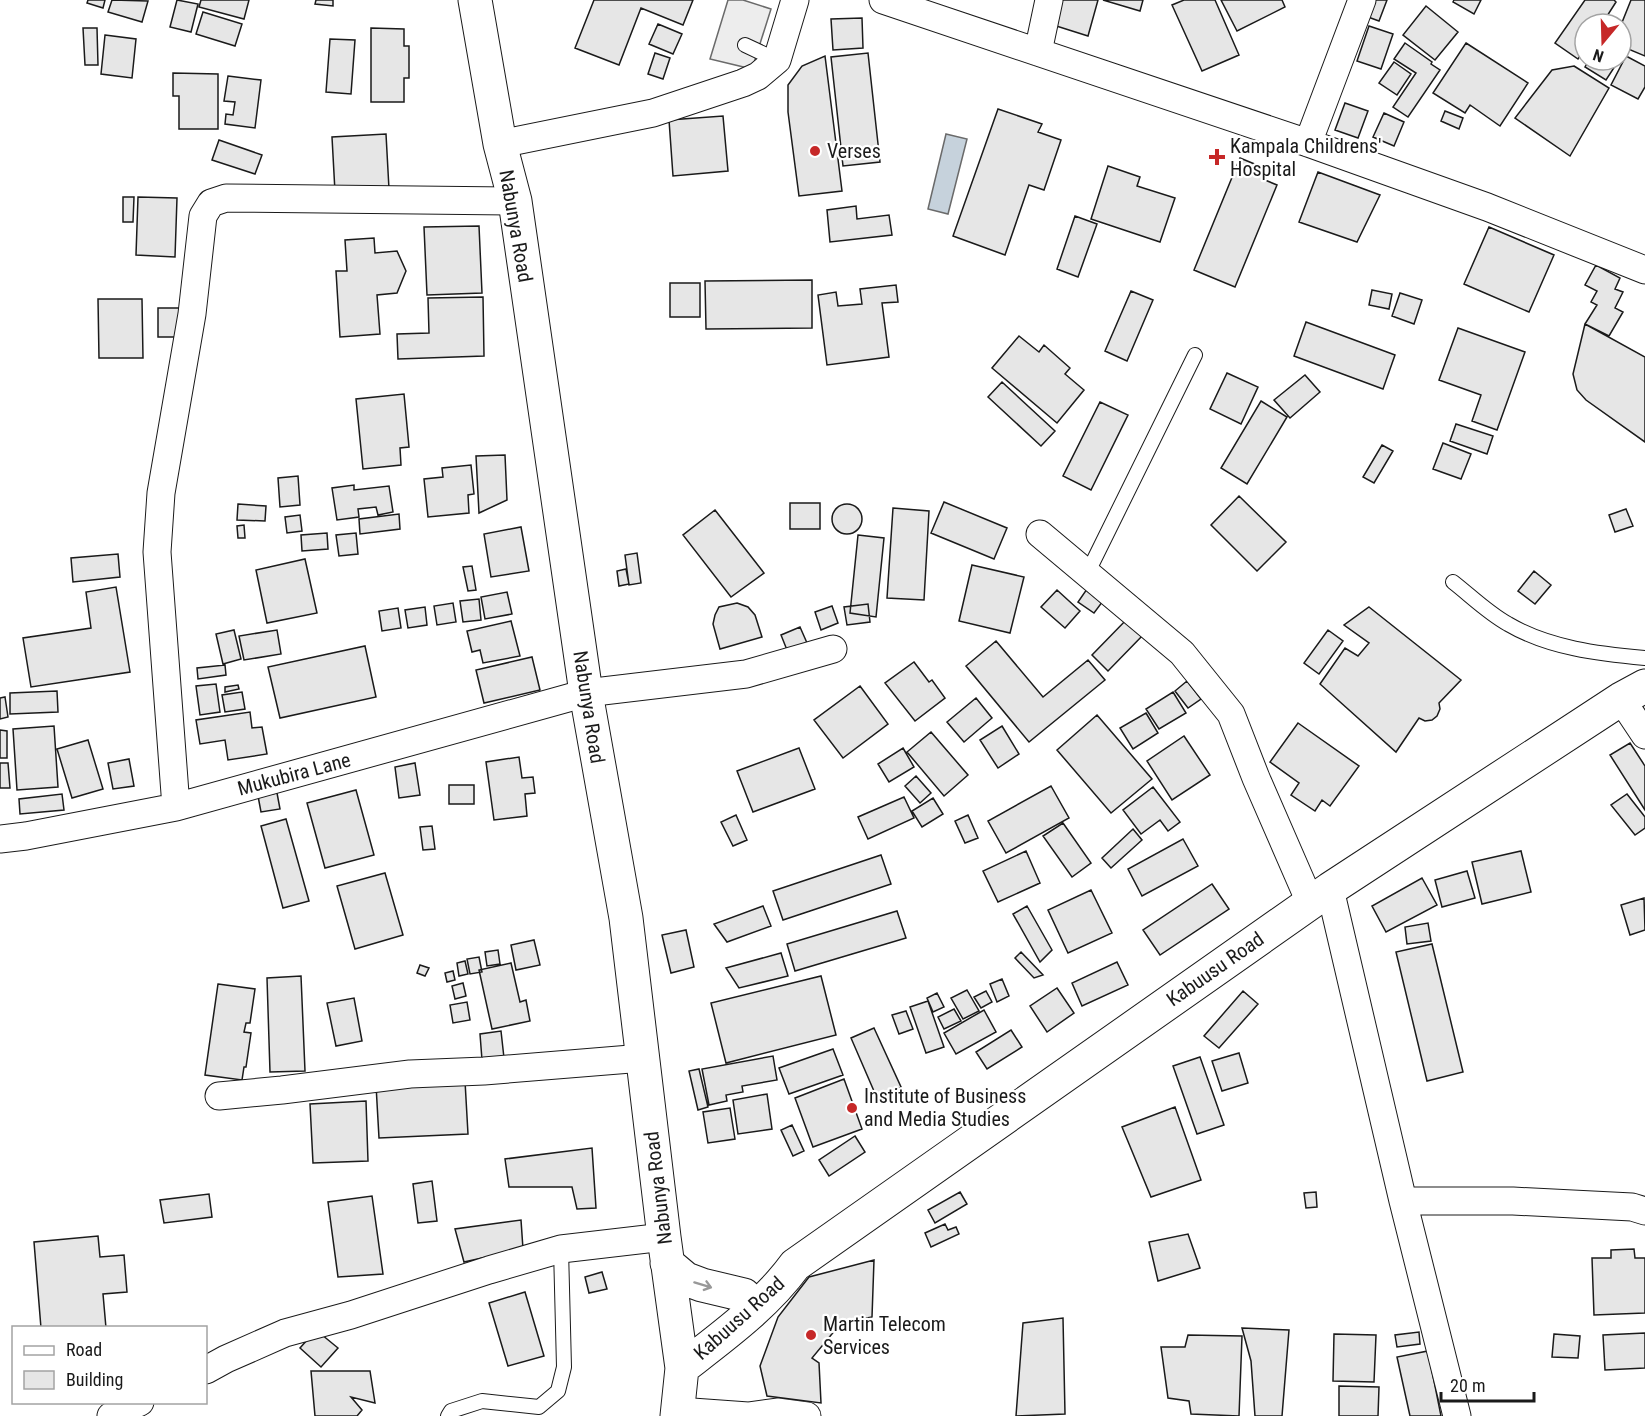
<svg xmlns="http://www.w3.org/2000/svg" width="1645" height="1416" font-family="'Roboto Condensed',sans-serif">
<rect width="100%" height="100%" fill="#fff"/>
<path fill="#ededed" stroke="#6a6a6a" stroke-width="1.5" d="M728,0H743L771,9L752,69L710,59Z"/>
<path fill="#c6d2dc" stroke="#6a6a6a" stroke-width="1.5" d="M946,134L967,139L948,214L928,209Z"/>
<path fill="#e6e6e6" stroke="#1a1a1a" stroke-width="1.5" d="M88,0H105L103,8L87,3Z
M112,0L148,1L142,22L108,12Z
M177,0L198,4L191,32L170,27Z
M201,0H249L244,19L199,7Z
M316,0H333V6L315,4Z
M594,0H693L683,25L641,8L619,65L575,48Z
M1056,0H1098L1088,36L1050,24Z
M1103,0H1143L1140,11Z
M1184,0H1215L1239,55L1202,71L1172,5Z
M1221,0H1282L1285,7L1237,31Z
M1374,0H1387L1379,21L1368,17Z
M1454,0H1481L1474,14L1453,2Z
M1585,0H1614L1616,2L1602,24H1585V49L1578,59L1555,43Z
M1631,0H1645V56L1621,46V25Z
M1426,6L1458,32L1435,60L1403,35Z
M203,12L242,24L235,46L196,34Z
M862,18L863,48L833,50L831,19Z
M658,24L682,34L673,54L649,44Z
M1369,26L1393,34L1381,69L1357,61Z
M83,28H97L98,65H85Z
M371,28L404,29V46H409V78H404V102H371Z
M105,35L136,39L132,78L101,74Z
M330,39L355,40L351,94L326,92Z
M1405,43L1432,62L1431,64L1440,70L1408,117L1393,107L1416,73L1394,59Z
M1466,43L1528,83L1500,126L1470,105L1465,113L1433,93Z
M655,53L670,58L663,79L648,74Z
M868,53L880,162L843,166L831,57Z
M825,56L842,191L799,196L788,112V85L802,66Z
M1626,56L1645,66V87L1638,99L1611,85Z
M1589,60H1619L1606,80L1585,67Z
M1394,62L1411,74L1397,95L1379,83Z
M1574,66L1609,88L1570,156L1515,118L1552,70Z
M173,73L218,74V129H179V96H173Z
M228,76L261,80L255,128L225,124L226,114L233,115L235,102L224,101Z
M1345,103L1368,111L1358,138L1335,130Z
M998,109L1042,124L1038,132L1061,140L1044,190L1029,185L1005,255L953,236Z
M1445,111L1463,118L1459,129L1441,121Z
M1384,113L1404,122L1394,146L1373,137Z
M723,116L728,171L673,176L669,120Z
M386,134L389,189L335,192L332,137Z
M219,140L262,155L255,174L212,160Z
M1240,158L1269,170L1265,180L1277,185L1235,287L1194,270Z
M1108,166L1140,177L1137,186L1175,198L1160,242L1091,219Z
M1318,172L1380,195L1357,242L1299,222Z
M123,197H134L133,222H123Z
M138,197L177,198L175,257L136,255Z
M856,206L857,219L889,215L892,235L830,242L827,210Z
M1075,216L1097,224L1078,277L1057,269Z
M479,226L482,293L427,295L424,227Z
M1489,227L1554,255L1529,312L1464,284Z
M374,238L375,253L397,251L406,271L397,293L377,295L380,334L340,337L336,271H347L345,240Z
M1596,265L1620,278L1615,289L1623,292L1615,308L1623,312L1609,336L1585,324L1597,305L1591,302L1597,291L1585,285Z
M812,280V328L706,329L705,281Z
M670,283H700V317H670Z
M896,285L898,302L882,303L889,357L827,365L818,295L836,292L838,306L862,304L860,289Z
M1372,290L1392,294L1389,309L1369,305Z
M1131,291L1153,300L1127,361L1105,351Z
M1400,293L1422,300L1414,324L1392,316Z
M483,297L484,356L398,359L397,334L429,333L428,298Z
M98,299H142L143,358H99Z
M158,308H179V337H158Z
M1306,322L1395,355L1383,389L1294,356Z
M1585,324L1645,357V442L1586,400L1577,390L1573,374Z
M1458,328L1525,352L1497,430L1472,421L1481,395L1439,380Z
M1019,336L1039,352L1044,345L1070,368L1065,374L1084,390L1057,423L992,368Z
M1227,373L1258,387L1241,424L1210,409Z
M1305,375L1320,392L1290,418L1274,400Z
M1002,382L1055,431L1041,446L988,397Z
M404,394L409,447L400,448L401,465L363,469L356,399Z
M1261,401L1287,417L1247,484L1221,468Z
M1100,402L1128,415L1091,490L1063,476Z
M1456,424L1493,436L1487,454L1450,441Z
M1443,443L1471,454L1461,479L1433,469Z
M1382,445L1393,451L1374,483L1363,477Z
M505,455L507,500L479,513L476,456Z
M471,465L474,494L468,495L469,513L428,517L424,479L443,477L442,468Z
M298,476L300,505L280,507L278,478Z
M354,485V490L389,486L393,512L378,515L376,507L358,509L359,517L337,520L332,488Z
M1239,496L1286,542L1257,571L1211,525Z
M944,502L1007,528L994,559L931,533Z
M790,503H820V529H790Z
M238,504L266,506L265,521L237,520Z
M832 519a15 15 0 1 1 30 0a15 15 0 1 1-30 0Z
M893,508L929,511L924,600L887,598Z
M1626,509L1633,526L1615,532L1609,515Z
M715,510L764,573L731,597L683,535Z
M399,514L400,529L360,534L359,519Z
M300,515L302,531L287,533L285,517Z
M244,525L245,538H238L237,526Z
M521,527L529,571L491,577L484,534Z
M327,533L328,549L302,551L301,535Z
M356,533L358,554L339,556L336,535Z
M858,535L884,538L876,617L850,613Z
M637,553L641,583L629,585L625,555Z
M118,554L120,577L73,582L71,558Z
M305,559L317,613L267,623L256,570Z
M972,565L1024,577L1010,633L959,621Z
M472,566L476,590L468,591L463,567Z
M626,569L629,584L619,586L617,571Z
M1534,571L1551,585L1535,604L1518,591Z
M116,587L130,672L31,687L23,638L91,628L86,592Z
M1087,589L1103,601L1094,613L1078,602Z
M1057,590L1080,611L1065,628L1041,607Z
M507,592L512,614L485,619L481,597Z
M479,599L481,620L463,622L460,601Z
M453,603L456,622L437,625L434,606Z
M737,603L748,607L755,615L762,637L720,649L713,624L715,615L719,607Z
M868,604L870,622L847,625L844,607Z
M832,606L838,623L821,630L815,612Z
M425,607L427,625L408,628L405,610Z
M1369,607L1461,680L1439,703L1440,709L1437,716L1432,720L1425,721L1419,718L1396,752L1320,684L1345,648L1358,656L1369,643L1344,625Z
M398,608L401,628L382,631L379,611Z
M1128,618L1144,634L1108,671L1092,655Z
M511,621L520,656L483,663L480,650L472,652L467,631Z
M800,627L811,652L791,660L781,635Z
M234,630L241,659L223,664L216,634Z
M277,630L281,654L244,660L239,636Z
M1328,630L1343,641L1319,674L1304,663Z
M996,641L1043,697L1088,660L1105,680L1029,742L966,666Z
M365,646L376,697L280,718L268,667Z
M532,657L540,690L484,703L476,670Z
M914,662L929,682L932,680L945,698L915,721L885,683Z
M225,665L226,675L198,679L197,668Z
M1187,681L1201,699L1188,708L1175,691Z
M216,684L220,712L200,715L196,686Z
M238,685L239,689L225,692V687Z
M860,686L888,724L843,758L814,720Z
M57,691L58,712L10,714V693Z
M242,692L245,709L225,712L222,695Z
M1173,692L1186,713L1159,729L1146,709Z
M5,697L8,717L0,719V698Z
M976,698L992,718L964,742L947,722Z
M250,712L252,728L262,727L267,754L228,760L225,740L200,744L196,720Z
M1146,713L1158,733L1133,749L1120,728Z
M1097,715L1152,779L1111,813L1057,750Z
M1298,723L1359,766L1330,806L1322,800L1315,811L1291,795L1299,783L1270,762Z
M54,726L58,787L17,790L13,729Z
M1002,726L1019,754L998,768L980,740Z
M0,730L7,731V758H0Z
M931,732L968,775L944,796L907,752Z
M1184,736L1210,775L1172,800L1147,761Z
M88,740L103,789L72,798L57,749Z
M1630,743L1645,766V810L1610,755Z
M799,748L815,789L753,812L737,771Z
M903,748L914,767L889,782L878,764Z
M519,757L522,778L533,777L535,793L525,794L527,816L494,820L486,762Z
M129,759L134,786L113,789L108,763Z
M0,763H8L10,788H0Z
M415,763L420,795L399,798L395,767Z
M916,776L931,793L920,803L905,786Z
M449,785H474V804H449Z
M1051,786L1069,818L1006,853L988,821Z
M1153,787L1180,822L1168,831L1160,820L1141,834L1123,810Z
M356,790L374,855L325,868L307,803Z
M277,793L280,809L261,812L258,796Z
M62,794L64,810L20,814L19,799Z
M1627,794L1645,817V828L1635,835L1611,805Z
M904,797L914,818L868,839L858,817Z
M933,798L943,814L922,827L912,811Z
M736,815L747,840L733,846L721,822Z
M968,815L978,838L965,843L955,821Z
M286,819L309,901L283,908L261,826Z
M1063,823L1091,863L1072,877L1043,836Z
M432,826L435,849L423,850L420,827Z
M1133,829L1142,840L1111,868L1102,858Z
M1183,839L1198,866L1142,896L1128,869Z
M1026,851L1040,883L998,902L983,871Z
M1521,851L1531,892L1482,904L1472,862Z
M881,855L891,884L783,920L773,891Z
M1467,871L1475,898L1442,907L1435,880Z
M385,873L403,935L355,949L337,886Z
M1422,878L1437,905L1386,932L1372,906Z
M1212,884L1229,909L1160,955L1143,930Z
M1091,890L1112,933L1068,953L1048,910Z
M1644,898L1645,930L1630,935L1621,905Z
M763,906L771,926L727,942L714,924Z
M1027,906L1052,950L1040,962L1013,914Z
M897,911L906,938L795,971L787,944Z
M1428,923L1431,941L1407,944L1405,927Z
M686,930L694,967L671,973L662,935Z
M534,940L540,965L516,970L511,945Z
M1432,944L1463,1072L1427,1081L1396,952Z
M498,950L500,964L487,966L485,952Z
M1021,952L1043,975L1034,978L1015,958Z
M781,953L788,976L739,988L726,968Z
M479,957L482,972L470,974L467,959Z
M465,961L468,974L459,976L457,963Z
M1117,962L1128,985L1082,1006L1072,983Z
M511,963L520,1002L526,1000L530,1021L492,1029L479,970Z
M420,965L429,968L425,976L417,973Z
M453,971L455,980L447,982L445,973Z
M301,976L305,1071L270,1072L267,978Z
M821,976L836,1035L726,1063L711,1003Z
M1002,979L1009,996L997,1002L990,984Z
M463,983L466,996L455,999L452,986Z
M218,984L255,989L250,1023H246L244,1032L251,1033L246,1067H244L242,1080L205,1075Z
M1057,988L1074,1013L1047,1032L1030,1006Z
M967,990L979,1011L963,1019L951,998Z
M986,991L992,1002L981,1008L974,997Z
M1243,991L1258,1004L1219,1048L1204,1036Z
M937,993L944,1007L933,1012L927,998Z
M354,998L362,1041L336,1046L327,1003Z
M928,1001L944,1047L926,1053L910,1007Z
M467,1002L470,1020L453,1023L450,1005Z
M954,1009L961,1021L944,1029L938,1017Z
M984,1010L996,1032L956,1054L944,1033Z
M906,1011L913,1029L899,1034L892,1015Z
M874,1028L901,1087L877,1098L851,1038Z
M1011,1030L1022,1047L987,1069L976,1052Z
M501,1031L504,1058L482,1060L480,1034Z
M833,1049L843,1075L789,1094L779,1068Z
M1239,1053L1248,1083L1222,1091L1212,1061Z
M773,1056L777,1080L742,1086L743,1092L726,1095L727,1101L709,1105L702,1069Z
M1200,1057L1224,1125L1197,1134L1173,1066Z
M699,1069L708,1107L698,1110L689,1071Z
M844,1079L862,1129L813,1147L795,1098Z
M465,1081L468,1134L379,1138L376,1085Z
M767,1094L772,1129L738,1134L733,1100Z
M366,1101L368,1161L313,1163L310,1104Z
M1175,1107L1201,1180L1151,1197L1122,1127Z
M730,1108L735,1139L708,1143L703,1112Z
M792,1125L804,1151L793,1156L781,1130Z
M855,1136L865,1152L829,1176L819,1160Z
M592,1148L596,1208L577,1209L572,1187H509L505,1159Z
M432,1181L437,1221L418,1223L413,1184Z
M960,1192L967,1204L935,1223L928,1210Z
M1316,1192L1317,1207L1306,1208L1304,1193Z
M209,1194L212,1217L164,1223L160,1200Z
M372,1196L383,1274L338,1277L328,1202Z
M521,1220L523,1249L464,1262L455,1229Z
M945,1224L948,1230L956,1227L959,1234L931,1247L925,1233Z
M1188,1234L1200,1268L1158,1281L1149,1242Z
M98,1236L100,1257L124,1255L127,1292L103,1294L106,1328H41L34,1242Z
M1634,1249L1635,1258H1645V1313L1594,1315L1592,1258H1611V1250Z
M874,1260L872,1317L841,1323L812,1358L819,1363L821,1403L767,1396L760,1366L778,1317L809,1277Z
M602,1272L607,1289L589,1293L585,1277Z
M525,1292L544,1356L508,1366L489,1303Z
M1063,1318L1065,1414L1016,1416L1023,1323Z
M1242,1328L1289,1330L1282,1416H1255L1251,1361Z
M316,1330L338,1348L321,1367L300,1348Z
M1419,1332L1420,1344L1397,1347L1395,1335Z
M1645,1333V1368L1605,1370L1603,1335Z
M1334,1334L1376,1335L1374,1382L1333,1381Z
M1554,1334L1580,1336L1578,1358L1552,1357Z
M1188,1335L1242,1336L1239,1416L1191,1414L1189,1401L1168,1398L1161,1347H1185Z
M1428,1351L1441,1416H1410L1397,1357Z
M311,1371H370L375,1403L351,1397L362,1410L357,1416H315Z
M1339,1386L1379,1387L1378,1416H1339Z"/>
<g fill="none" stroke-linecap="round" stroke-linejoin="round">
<g stroke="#1a1a1a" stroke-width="16">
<path id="lane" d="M745,45L777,60
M1087,574L1195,355
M1453,582C1471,596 1488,613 1508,624C1549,648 1599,654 1645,658
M448,1416L451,1411L482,1401L539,1407L558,1391L564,1367L561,1249"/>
</g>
<g stroke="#1a1a1a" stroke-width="29">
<path id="street" d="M883,0L1308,143L1487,207L1645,270
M1038,52L1049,0
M1308,143L1362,0
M500,144L653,113L743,83L758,76L777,60L795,0
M1040,534L1182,653L1231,714L1256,778L1310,902
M1621,699L1645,735
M176,807L157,552L161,493L192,314L203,216L211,203L226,198L515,201
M0,839L26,836L176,807L586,693L746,674L833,649
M1330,889L1403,1201L1457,1416
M219,1096L282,1090L410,1074L484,1071L643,1058
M1403,1201H1513L1632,1207L1645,1211
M206,1370L226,1359L285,1333L351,1315L489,1270L561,1249L664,1237
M678,1411L748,1416L777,1412L807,1416
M111,1416L140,1402"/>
</g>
<g stroke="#1a1a1a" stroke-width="35">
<path id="secondary" d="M475,0L500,144L515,201L586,693L626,918L664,1237L682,1368L677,1416
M667,1263L686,1279L702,1285L744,1295
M682,1368C722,1337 765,1306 795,1265L1330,889L1621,699L1645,686"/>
</g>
<use href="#lane" stroke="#fff" stroke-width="14"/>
<use href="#street" stroke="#fff" stroke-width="27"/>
<use href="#secondary" stroke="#fff" stroke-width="33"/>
</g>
<defs><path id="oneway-shaft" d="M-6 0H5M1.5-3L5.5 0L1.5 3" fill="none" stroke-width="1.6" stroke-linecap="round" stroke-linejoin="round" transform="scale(1.5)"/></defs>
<use stroke="#989898" href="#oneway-shaft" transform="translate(703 1285) rotate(17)"/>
<g fill="#c62828" stroke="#fff" stroke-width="2">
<circle cx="815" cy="151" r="6"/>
<path d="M1214 148h6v6h6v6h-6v6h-6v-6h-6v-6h6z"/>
<circle cx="852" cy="1108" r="6"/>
<circle cx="811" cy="1335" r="6"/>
</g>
<g text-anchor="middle" stroke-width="4.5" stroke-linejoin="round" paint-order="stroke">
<g font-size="20" fill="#1a1a1a" stroke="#fff" text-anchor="start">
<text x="1230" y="153">Kampala Childrens'<tspan x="1230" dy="23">Hospital</tspan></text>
<text x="827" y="158">Verses</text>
<text x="864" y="1103">Institute of Business<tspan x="864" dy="23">and Media Studies</tspan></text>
<text x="823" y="1331">Martin Telecom<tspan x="823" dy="23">Services</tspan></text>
</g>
<g font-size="20" fill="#1a1a1a" stroke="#fff">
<text transform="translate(516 226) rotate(80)" y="7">Nabunya Road</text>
<text transform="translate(589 707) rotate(81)" y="7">Nabunya Road</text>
<text transform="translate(294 774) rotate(-15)" y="7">Mukubira Lane</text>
<text transform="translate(1215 969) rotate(-35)" y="7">Kabuusu Road</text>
<text transform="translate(658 1188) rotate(-97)" y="7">Nabunya Road</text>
<text transform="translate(739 1318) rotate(-42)" y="7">Kabuusu Road</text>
</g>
</g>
<rect x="12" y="1326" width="195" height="78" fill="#ffffff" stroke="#a3a3a3" stroke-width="1.5"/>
<rect x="24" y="1346" width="30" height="9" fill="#ffffff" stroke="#a3a3a3" stroke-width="1.5"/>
<text x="66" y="1356" font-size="18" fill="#1a1a1a">Road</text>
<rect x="24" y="1371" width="30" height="18" fill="#e6e6e6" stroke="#a3a3a3" stroke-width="1.5"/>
<text x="66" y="1386" font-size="18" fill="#1a1a1a">Building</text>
<g transform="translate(1603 42) rotate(199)"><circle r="28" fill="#ffffff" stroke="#a3a3a3" stroke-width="1.5"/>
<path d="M0-4.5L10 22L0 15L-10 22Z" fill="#c62828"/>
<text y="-9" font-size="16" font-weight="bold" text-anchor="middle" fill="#1a1a1a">N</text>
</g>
<path d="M1441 1392v9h93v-9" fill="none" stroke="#1a1a1a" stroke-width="3"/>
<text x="1450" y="1392" font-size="18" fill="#1a1a1a" stroke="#ffffff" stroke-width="4.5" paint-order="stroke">20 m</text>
</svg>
